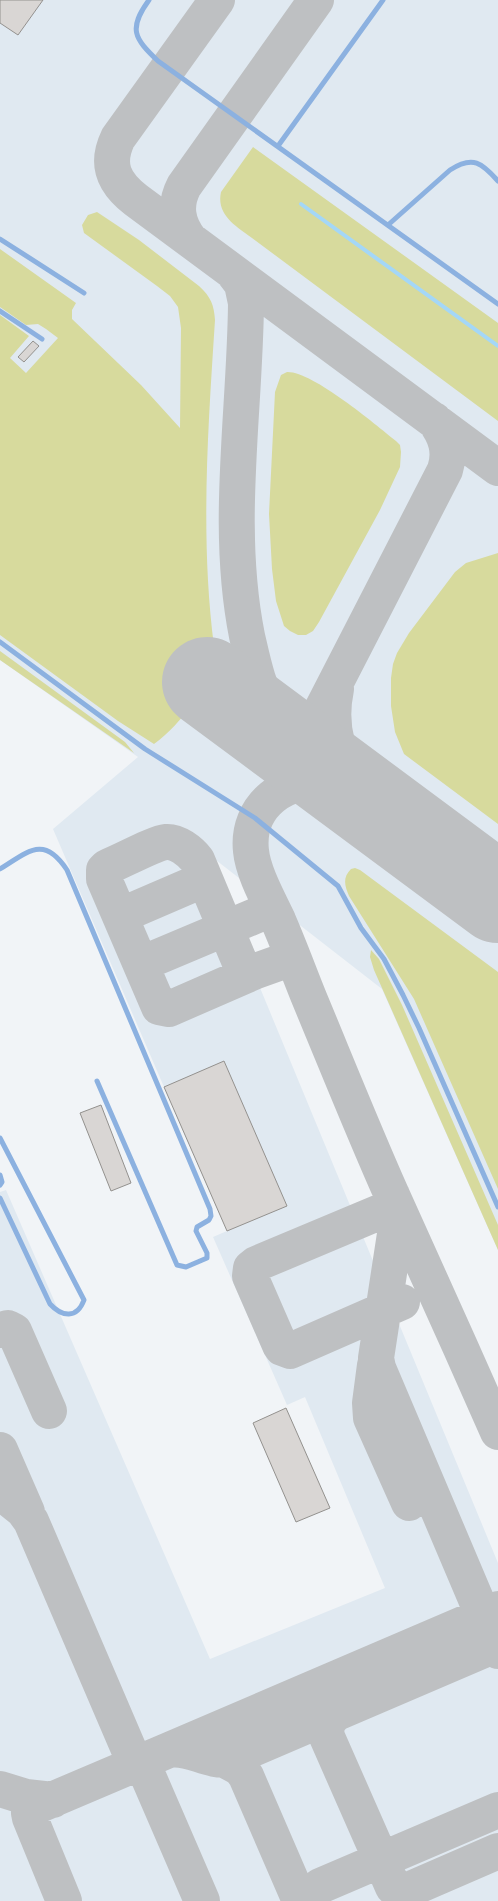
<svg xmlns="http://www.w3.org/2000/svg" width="498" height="1901" font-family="Manrope,sans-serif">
<rect width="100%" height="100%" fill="#f1f4f7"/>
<path fill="#e0e9f1" d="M0,0H498V1250L382,989L203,850L498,1563V1901H0V1192L6,1190L210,1659L385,1588L305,1397L287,1405L213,1237L287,1205L164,1087L53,829L138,757L0,660Z"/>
<path fill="#d7da9d" d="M253,147L498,323V421L252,238C236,226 216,215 221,192Z
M97,212L139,240L199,286C211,297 214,305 215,320C208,428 200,538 214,646L226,655C206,684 183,724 154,744L118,721L0,635V315L29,336L10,358L26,373L58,338L46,329L38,324L26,325L0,307V249L76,303L72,310V319L141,385L180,428L181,328L178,307L170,296L157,286L84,233L82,225L88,215Z
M287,372C312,371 375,424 396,441L400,445L401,452L400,467L380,510L319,622L313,631L306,635H298L290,631L284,626L276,601L272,569L269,514L275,392L281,375Z
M498,553V824L404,754L395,732L391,706V678L393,664L397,653L409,633L455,572L466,563Z
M0,651L125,742L134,753L0,660Z
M355,868L360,870L498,972V1189L414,999L349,896C345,886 342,878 351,869Z
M371,950L379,959L402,1005L498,1225V1250L374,970L370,957Z"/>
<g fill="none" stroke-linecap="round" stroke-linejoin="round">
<path stroke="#a4d7f7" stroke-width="4" d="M301,204L498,346"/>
<path stroke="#bec0c2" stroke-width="36" d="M217,0L118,138C105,165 114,183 136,200L498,468
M190,240C177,223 174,205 184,186L316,0
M232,271L242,284L246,303C245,414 225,526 247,636C253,662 258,688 272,711C283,730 299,745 314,761
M336,689C327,732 341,770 371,802
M287,768L320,713L445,470C451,451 446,436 434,420
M372,805C359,797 345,787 329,784C286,775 246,806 251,851C253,872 268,899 277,918C289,945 299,973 310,1000C337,1065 363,1130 391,1193C427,1273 463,1352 498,1432
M124,925V917L131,911L196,883L204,884L209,890
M137,955L140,959L148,961L262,913H269L278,920
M256,971H249L241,965L197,860C190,851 177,841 166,842C155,843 120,862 107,867L104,870V879L159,1007L169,1009L256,971L284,961H288L295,965
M392,1195L387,1209L256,1264L251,1268L250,1276L280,1345L282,1348L290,1351L402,1302
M395,1205L397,1221L376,1358L378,1368L498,1651
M0,1330L8,1328L14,1331L49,1411
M375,1365L370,1403L371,1418L409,1503
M0,1450L27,1512
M0,1492L23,1510L31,1521L130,1752L148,1776L202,1901
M337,1713C328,1719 325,1727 327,1737L393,1887L402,1891H406L498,1851
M169,1750L498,1609
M225,1760L240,1768L246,1776L300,1901
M0,1789L26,1797L53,1800
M64,1901L30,1818L29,1813L35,1807L169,1750C189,1746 209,1763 229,1759L498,1644
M302,1901L320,1886L498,1810"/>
<path stroke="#bec0c2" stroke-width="90" d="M207,682L498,898"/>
</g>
<path fill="#d9d6d4" stroke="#93918e" d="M0,0H43L18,35L0,23Z
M33,341L39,346L24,362L18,357Z
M224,1061L287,1206L227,1231L164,1087Z
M101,1105L131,1183L111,1191L80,1113Z
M286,1408L330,1508L296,1522L253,1423Z"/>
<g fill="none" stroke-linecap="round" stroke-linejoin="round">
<path stroke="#8cb1e0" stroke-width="5" d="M149,0C128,29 134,38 158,61L498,304
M278,146L383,0
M388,225L450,170C473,155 482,163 498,181
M0,239L84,293
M0,311L42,339
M0,642L145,749L255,818L338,886L361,928L384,959L403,995L419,1028L498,1207
M0,869C29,851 44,835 67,870L210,1209L211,1216L209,1220L197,1227L196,1231L207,1253V1258L186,1267L177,1265L97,1081
M0,1138L84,1300C77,1319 62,1317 50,1304L0,1198
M0,1175L2,1182L0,1185"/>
</g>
</svg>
